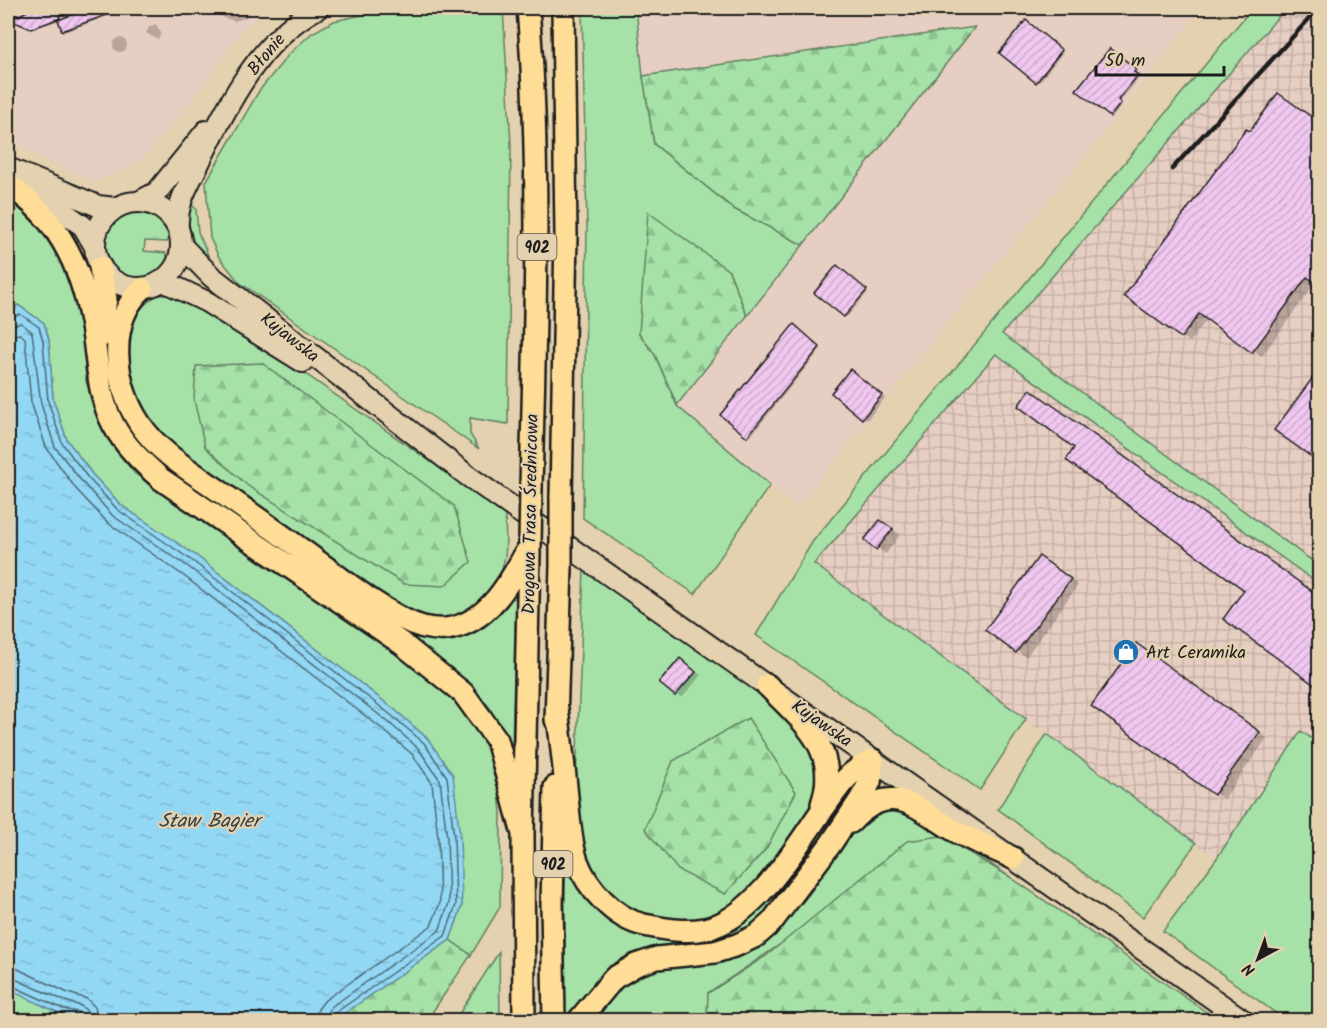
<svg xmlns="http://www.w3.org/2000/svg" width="1327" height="1028" font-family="Kalam,sans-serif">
<defs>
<pattern id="industrial-grid" width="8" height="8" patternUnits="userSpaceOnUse" patternTransform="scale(1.5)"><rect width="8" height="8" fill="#e7cec2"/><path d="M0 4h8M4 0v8" fill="none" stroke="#c6b0a6"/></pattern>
<pattern id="forest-firs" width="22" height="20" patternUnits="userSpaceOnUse" patternTransform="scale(1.5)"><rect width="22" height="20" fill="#a6e2a8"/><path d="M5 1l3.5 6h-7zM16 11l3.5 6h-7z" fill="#8ec190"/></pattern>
<pattern id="water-ripples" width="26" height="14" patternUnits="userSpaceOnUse" patternTransform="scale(1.5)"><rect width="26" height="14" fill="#92d7f4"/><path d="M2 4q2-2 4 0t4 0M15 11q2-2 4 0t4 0" fill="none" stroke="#7db8d1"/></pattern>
<pattern id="building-hatch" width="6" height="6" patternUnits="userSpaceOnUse" patternTransform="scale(1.5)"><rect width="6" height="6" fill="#f0c7ef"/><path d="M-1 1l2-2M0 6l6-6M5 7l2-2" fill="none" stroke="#cdaacc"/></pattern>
</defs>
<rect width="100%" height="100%" fill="#e3d1af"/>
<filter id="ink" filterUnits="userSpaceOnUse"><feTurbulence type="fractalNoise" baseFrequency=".0167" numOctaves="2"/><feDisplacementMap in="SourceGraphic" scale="12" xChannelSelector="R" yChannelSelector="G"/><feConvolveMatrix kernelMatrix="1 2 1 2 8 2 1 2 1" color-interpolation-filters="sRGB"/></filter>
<g filter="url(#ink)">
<path fill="#e7cec2" d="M8,8H267L244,28L203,87L149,153L125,171L93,182L8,141Z
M636,8H1202L1106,130L797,508L677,405L975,27L643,76Z"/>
<path fill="url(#industrial-grid)" d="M1286,8H1319V566L1002,334Z
M997,354L1319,584V864L1286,909L813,564Z"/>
<path fill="#a6e2a8" stroke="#617f62" stroke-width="1.5" d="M395,8H503L511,144L508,424L470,418V434L479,449L239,282L219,257L210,238L206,182L259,91L289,54L312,33L334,21Z
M582,8H636L643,76L654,144L734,209L803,245L747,316L729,271L639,333L655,355L677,406L770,485L695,594L583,518L587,226Z
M1252,8H1286L1002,334L1319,566V584L996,354L814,564L1026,719L980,790L756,635L813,541Z
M8,192L64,255L82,316L86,381L97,416L112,444L134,473L264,565L329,605L442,685L469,712L485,736L496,766L501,812L500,907L471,955L450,940L462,906L428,739L395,710L198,557L121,505L92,474L67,440L53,399L49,340L44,323L18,305L8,316Z
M187,200L196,209L198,232L212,264L196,252L186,213Z
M137,212L157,218L170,236L167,242L145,241L144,251L166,253L168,259C127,318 68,225 137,212Z
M117,293L123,296L133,426L442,639C472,634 494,624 510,597L516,599L512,748L509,749L490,708L469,684L151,456C103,400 100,363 117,293Z
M157,295H174L257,340L505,514C505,528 507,542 505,556C499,593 469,627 428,620C419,618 410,614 402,611L159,436C130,396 105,328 157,295Z
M584,569L738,676L791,722L820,763L816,801L756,888L738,905L714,917L690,922L655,920L630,909L605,892L588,864L578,831L576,780Z
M1301,731L1319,744V1020H1285L1163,931L1217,858Z
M1047,734L1196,843L1143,917L998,809Z
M853,780L866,781L776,904L753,926L730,937L606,972L579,1003L572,1020H565V865H569L594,904L709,935Z
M910,808L1010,877L941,836L708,993L707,1020H590C617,967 682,960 734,946C745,943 760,941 769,935C807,907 832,859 859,821L871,811Z
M499,952L500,1020H455Z
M8,989L61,1014L88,1020H8Z"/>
<path fill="url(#forest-firs)" stroke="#617f62" stroke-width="1.5" d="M975,27L803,245L734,209L654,144L643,76Z
M648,212L729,271L747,316L677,405L655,355L639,333Z
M262,363L454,506L471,562L444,586L404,584L248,486L205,447L194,400L196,366Z
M748,718L796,792L766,849L725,894L678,870L645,829L673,761Z
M941,836L1010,877L1218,1020H707L708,993L766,956L907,841Z
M450,940L471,955L427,1020H335Z"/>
<path fill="url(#water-ripples)" stroke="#638c9e" stroke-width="1.5" d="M18,305L44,323L49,340L53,399L67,440L92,474L121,505L198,557L395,710L428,739L453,775L460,837L462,906L450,940L335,1020H88L61,1014L8,989V316Z"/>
<path fill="#0003" d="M36,8H57L62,20L93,8H104L116,13L65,32L59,20L34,29L22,24L18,14Z
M210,8H253L245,18L234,21L224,18Z
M1028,23L1063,52L1039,83L1036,81Z
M156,24L161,33L158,40L146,33L149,27Z
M113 45a7 7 0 1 1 14 0a7 7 0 1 1-14 0Z
M1113,52L1137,71L1136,74L1140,77L1119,103L1122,105L1113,117Z
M1251,133L1316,282L1262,356L1208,318L1190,342L1182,337Z
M840,268L868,292L847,317L816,293Z
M796,328L821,349L750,437L748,436Z
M854,373L885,398L867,420L863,417Z
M1089,431L1096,435L1320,598L1246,589L1087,433Z
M889,526L900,535L886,554L866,540Z
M1048,563L1078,585L1026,657L987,629Z
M1137,645L1267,738L1224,799L1093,705Z
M685,663L701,675L682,698L661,683Z"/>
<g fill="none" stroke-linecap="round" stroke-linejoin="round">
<path stroke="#4b6772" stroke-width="1.5" d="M8,320L20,314L39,327L43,341L48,401L62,443L88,478L118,510L194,562L391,715L424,743L447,777L454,837L456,905L445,936L335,1013L332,1020
M8,327L21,323L32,332L41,404L55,447L83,483L113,516L190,568L387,721L418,748L440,780L447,838L449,903L439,931L331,1007L325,1020
M8,336L20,334L25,338L31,402L46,447L76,489L108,523L184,576L381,728L412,754L432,783L438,838L440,903L431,926L325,1000L318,1009L316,1020
M8,967L18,969L68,993L87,999L95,1007L98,1020
M8,976L65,1001L81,1006L88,1012L89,1020
M8,984L63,1009L78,1012L82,1020"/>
</g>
<path fill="url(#building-hatch)" stroke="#1c1c1c" stroke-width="1.5" d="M33,8H56L60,18L31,29L10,20Z
M90,8L123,9L62,31L58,20Z
M1026,20L1062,50L1036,83L999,53Z
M1110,48L1136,69L1134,72L1138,75L1118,100L1121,103L1110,117L1076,90Z
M1278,93L1320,123V286L1307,277L1252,353L1199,314L1181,338L1124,296L1246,129L1250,131Z
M837,265L867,290L844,317L814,293Z
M794,324L820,347L747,437L720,415Z
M1320,368V463L1274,430Z
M850,369L882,395L862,419L831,393Z
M1030,389L1320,597V689L1223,619L1244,590L1066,460L1074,448L1018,406Z
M880,520L893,529L876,550L864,540Z
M1039,556L1071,579L1016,653L985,630Z
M1136,643L1260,732L1214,795L1091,706Z
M680,658L696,672L675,696L659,683Z"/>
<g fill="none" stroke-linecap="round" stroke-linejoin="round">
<g stroke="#1c1c1c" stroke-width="24">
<path id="secondary" d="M8,168L98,206L115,208
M17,179L83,226L94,245
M95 245a43 43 0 1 1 86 0a43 43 0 1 1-86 0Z
M138,202L157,192L206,131
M178,228C176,201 190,183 201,159C229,102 260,39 318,8
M182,246L211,276L468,476L1243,1020
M163,281L207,302L303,362"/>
</g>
<g stroke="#1c1c1c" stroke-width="26">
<path id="primary" d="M528,8C541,167 535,327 531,487
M8,185C63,220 85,276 94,339C98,368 99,397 113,424C124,445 143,463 161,479L401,643L463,693L497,740L523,834
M100,267L106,299L100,337
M142,289C106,322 114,386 140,424C158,451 186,468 212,486C240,506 269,526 298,547C332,571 366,600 403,619C416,626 431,630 446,629C489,624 512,579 530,545
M561,497L566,234L563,8
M767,685C801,721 841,748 822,804
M557,708C561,741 565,774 568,807C570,825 571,844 577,861C587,888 615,919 644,925C668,930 697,935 720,924C761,905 795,849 820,813C838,789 845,773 873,760
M556,720L561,567
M851,822C893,777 918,810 957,832C975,842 994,849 1013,858
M524,1020L523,834L529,552
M554,1020L552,903L555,787
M579,1020L614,978L636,965L657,958L715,952L737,945L756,936L771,923L830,845L860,800L870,782L873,760"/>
</g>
<use href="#secondary" stroke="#e3d1af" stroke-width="20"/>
<use href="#primary" stroke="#ffdd96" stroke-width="21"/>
<path stroke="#1c1c1c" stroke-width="4.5" d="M1172,169L1319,8"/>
<g stroke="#1c1c1c" stroke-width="26" stroke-linecap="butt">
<path id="primary-bridge" d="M530,545L531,487
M561,567V497"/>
</g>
<use href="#primary-bridge" stroke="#ffdd96" stroke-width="21"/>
</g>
</g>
<defs>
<g id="shop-disc" transform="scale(1.35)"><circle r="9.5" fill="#1f6fb2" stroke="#e3d1af"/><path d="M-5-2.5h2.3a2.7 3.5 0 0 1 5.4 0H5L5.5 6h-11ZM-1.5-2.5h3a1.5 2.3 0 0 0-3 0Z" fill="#fff"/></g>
</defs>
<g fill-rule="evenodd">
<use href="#shop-disc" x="1126" y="652"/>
</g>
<g text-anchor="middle" stroke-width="4.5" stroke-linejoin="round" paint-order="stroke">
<g fill="#e3d1af" stroke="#585248" stroke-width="1.5">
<rect x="517.5" y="234" width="39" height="26" rx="4.5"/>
<rect x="533.5" y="851" width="39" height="26" rx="4.5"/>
</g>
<g font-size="16" font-weight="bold" fill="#1c1c1c">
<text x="537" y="253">902</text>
<text x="553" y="870">902</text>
</g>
<g font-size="18" fill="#1c1c1c" stroke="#e3d1af">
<text transform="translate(266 54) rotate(-50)" y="6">Błonie</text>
<text transform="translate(290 337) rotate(38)" y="6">Kujawska</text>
<text transform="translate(530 514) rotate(-89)" y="6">Drogowa Trasa Średnicowa</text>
<text transform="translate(822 723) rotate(35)" y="6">Kujawska</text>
</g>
<g font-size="18" fill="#1c1c1c" stroke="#e3d1af" text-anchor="start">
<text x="1146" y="658">Art Ceramika</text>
</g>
<g font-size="20" font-style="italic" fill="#344147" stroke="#e3d1af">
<text x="209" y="827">Staw Bagier</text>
</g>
</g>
<rect width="1327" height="1028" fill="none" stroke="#e3d1af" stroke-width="30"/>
<rect x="15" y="15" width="1297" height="998" fill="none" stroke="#1c1c1c" stroke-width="2" filter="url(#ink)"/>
<g transform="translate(1258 959) rotate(221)" stroke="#e3d1af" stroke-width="4.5" paint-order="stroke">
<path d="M0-4.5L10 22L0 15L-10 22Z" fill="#1c1c1c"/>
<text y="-9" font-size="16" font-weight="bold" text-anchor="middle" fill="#1c1c1c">N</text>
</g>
<path d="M1096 66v9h128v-9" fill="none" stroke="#1c1c1c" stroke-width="3"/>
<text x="1105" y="66" font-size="18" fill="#1c1c1c" stroke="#e3d1af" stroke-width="4.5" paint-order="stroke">50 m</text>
</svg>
